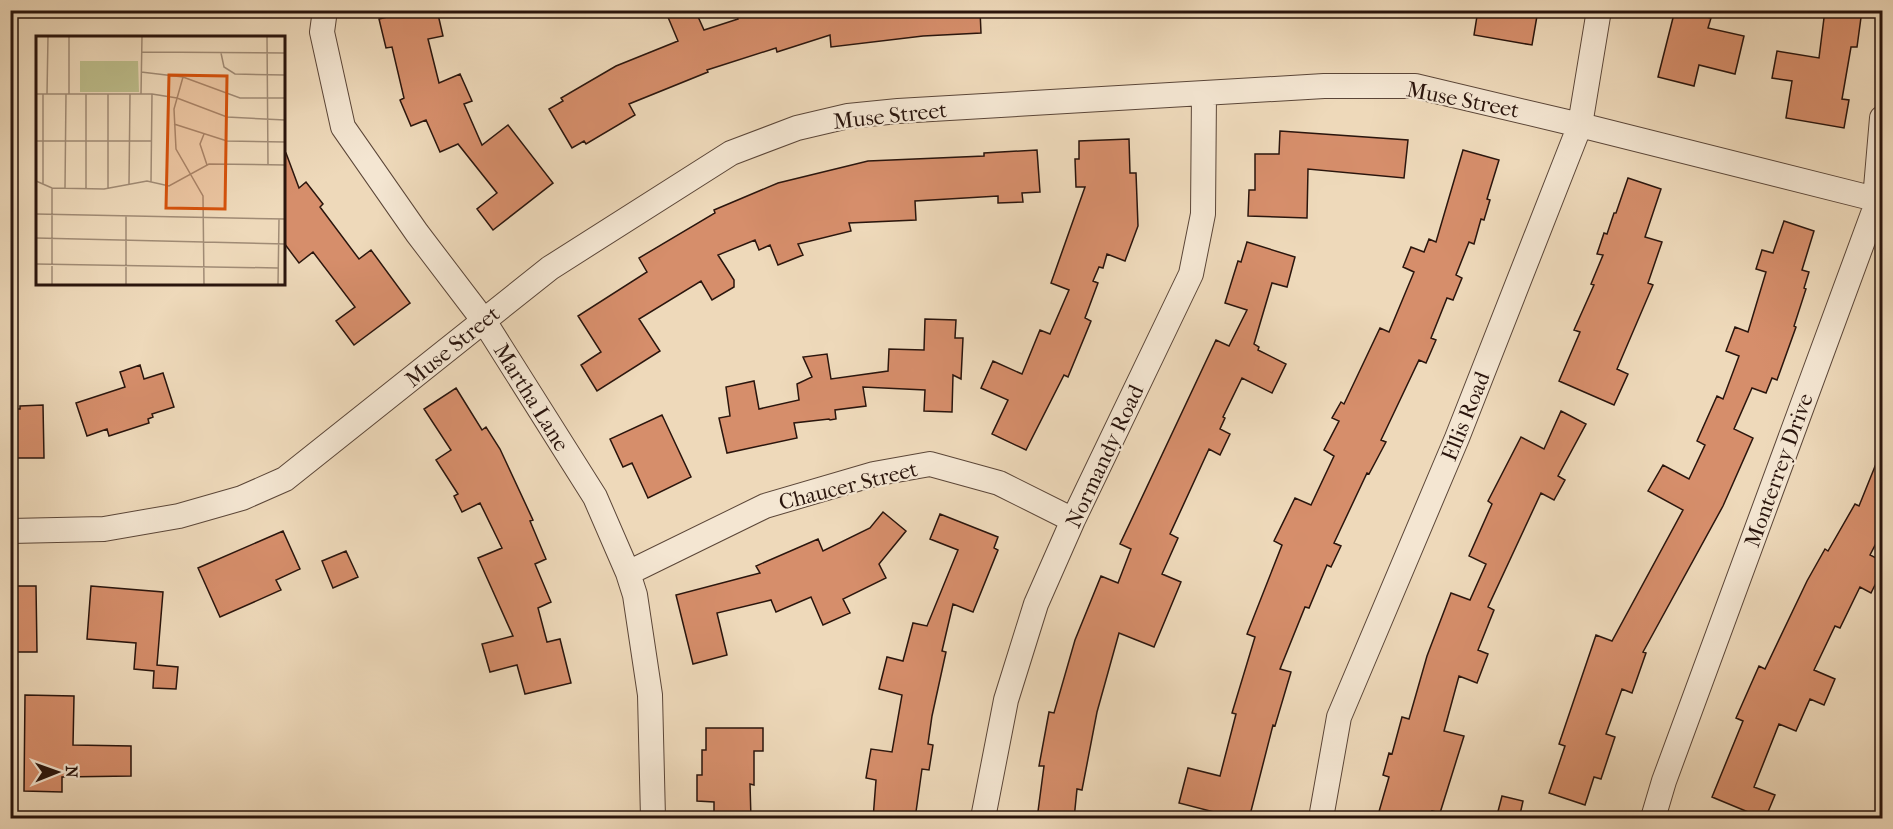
<svg xmlns="http://www.w3.org/2000/svg" width="1893" height="829" font-family="'IM FELL French Canon',serif">
<rect width="100%" height="100%" fill="#eed9ba"/>
<filter id="stains"><feTurbulence type="fractalNoise" baseFrequency=".00333" numOctaves="4"/><feColorMatrix values="0 0 0 0 .2 0 0 0 0 .09 0 0 0 0 .02 0 0 0 .5 -.17"/></filter>
<radialGradient id="worn" r=".72"><stop offset=".6" stop-color="#630" stop-opacity="0"/><stop offset="1" stop-color="#630" stop-opacity=".3"/></radialGradient>
<path fill="#d68e6b" stroke="#2a150d" stroke-width="1.5" d="M416,10H437L443,36L428,39L439,83L460,74L472,101L464,104L482,145L508,125L553,183L493,230L477,209L497,193L458,144L440,152L426,120L411,126L400,100L404,98L392,47L386,48L379,19Z
M665,10H695L704,30L738,19L735,11L980,10L981,33L923,36L831,47L830,35L777,52L776,48L707,70L708,72L629,104L635,115L586,144L584,141L572,148L549,109L563,101L561,98L616,66L678,41Z
M1478,10H1532L1531,15L1537,16L1532,45L1474,35Z
M1675,10L1711,18L1708,28L1744,36L1735,74L1699,65L1694,86L1658,77Z
M1825,10H1862L1857,47H1851L1842,99L1849,100L1844,128L1786,118L1792,81L1772,78L1777,51L1819,58Z
M1280,131L1408,140L1404,178L1308,169L1307,218L1248,216L1249,190H1255V154H1279Z
M1129,139L1130,173H1136L1138,226L1125,261L1107,254L1103,268L1099,267L1093,281L1098,283L1085,318L1091,321L1068,377L1064,375L1026,450L992,434L1008,400L981,388L993,361L1022,374L1040,330L1050,334L1069,290L1051,283L1085,187H1076L1075,159H1079V141Z
M1037,150L1040,192L1022,193L1023,202L998,203V196L915,201L916,220L849,223L851,231L798,244L803,255L778,265L770,245L759,250L755,240L718,255L734,280V287L712,300L701,281L639,319L660,351L597,391L581,365L601,352L578,316L647,272L639,258L715,213L714,210L778,183L868,161L984,156V153Z
M1463,150L1499,160L1487,199L1490,200L1484,220L1481,219L1474,244L1469,242L1456,275L1462,278L1453,300L1447,298L1431,338L1436,340L1426,363L1419,360L1381,440L1386,442L1369,474L1367,473L1334,543L1341,546L1331,567L1327,565L1309,608L1305,607L1280,669L1291,672L1275,726L1273,725L1249,819H1241L1179,803L1188,768L1220,776L1236,714L1232,713L1255,637L1247,634L1282,545L1274,541L1295,498L1311,505L1334,456L1324,450L1339,421L1332,418L1341,402L1344,404L1380,328L1389,332L1414,272L1403,267L1411,247L1424,252L1429,239L1436,242Z
M284,153H286L299,188L306,182L323,204L320,207L359,259L371,250L410,303L354,345L336,321L355,307L313,252L299,263L284,243Z
M1628,178L1661,189L1645,237L1662,242L1648,283L1653,285L1617,369L1628,374L1614,405L1559,381L1580,332L1574,330L1594,285L1591,284L1603,255L1597,254L1604,233L1607,234L1614,213H1616Z
M1784,221L1814,231L1802,270L1809,272L1804,288L1806,289L1794,326L1796,327L1777,380L1772,378L1766,393L1752,388L1734,429L1753,438L1723,506L1643,652L1646,653L1632,693L1622,689L1606,734L1615,737L1601,779L1594,777L1585,805L1549,793L1565,746L1559,744L1596,635L1612,641L1683,510L1648,491L1663,465L1689,479L1705,445L1697,441L1717,396L1723,399L1739,356L1726,351L1735,327L1748,332L1766,272L1756,269L1762,250L1773,253Z
M1247,242L1295,257L1287,287L1272,283L1254,344L1259,347L1258,350L1286,364L1272,393L1242,378L1223,417L1225,418L1220,429L1230,434L1220,455L1209,449L1170,534L1178,538L1162,574L1181,582L1154,647L1119,633L1097,712L1082,790L1077,789L1074,819H1037L1044,766H1039L1049,712L1054,713L1075,640L1101,576L1118,583L1131,549L1120,544L1216,340L1229,346L1247,310L1225,303L1238,261L1241,262Z
M925,319L956,320L955,338H963L961,379L953,375L952,412L924,411L925,390L863,387L866,406L835,410L836,419L830,420L829,419L794,423L797,438L727,453L719,418L730,416L726,387L754,381L759,409L799,400L797,384L812,377L803,357L827,354L831,379L888,371L889,349L924,350Z
M140,365L144,379L163,373L174,407L152,414L153,417L148,419L149,423L109,436L107,429L87,436L76,403L125,387L120,372Z
M456,388L482,430L486,427L500,449L533,520L530,521L546,559L535,564L551,602L538,608L547,642L560,639L571,683L525,694L517,665L490,672L482,644L513,636L478,558L502,548L480,503L462,512L454,496L458,494L436,460L451,450L424,409Z
M43,405L44,458H10V409H20V406Z
M1561,411L1586,424L1558,476L1565,480L1554,500L1541,493L1488,607L1494,610L1478,650L1488,654L1477,683L1459,676L1444,731L1464,736L1440,813L1432,811L1430,819H1390L1378,815L1389,777L1383,775L1389,753L1392,754L1402,717L1409,719L1427,656L1451,593L1470,600L1486,564L1469,556L1492,504L1488,501L1521,437L1544,449Z
M662,415L691,477L648,498L632,463L623,467L610,439Z
M1882,449V532L1870,555L1882,561V571L1871,593L1860,587L1840,628L1835,626L1814,670L1835,679L1824,705L1810,699L1796,731L1779,724L1754,787L1775,795L1765,819L1712,797L1743,721L1736,718L1759,666L1765,669L1807,581L1825,549L1828,551L1855,504L1859,506Z
M883,512L906,531L879,564L886,578L843,599L850,613L823,625L811,597L776,612L771,600L717,613L727,655L693,664L676,595L760,573L756,566L818,539L823,551L870,528Z
M940,514L998,537L994,548L998,550L973,612L953,604L942,651L946,652L932,716L928,744L933,745L929,770L922,769L915,819H873L876,780L866,778L871,749L892,752L902,695L879,689L887,657L903,661L913,623L927,626L958,550L930,539Z
M283,531L300,569L276,580L281,590L220,617L198,568Z
M346,551L358,577L333,588L322,561Z
M10,586H36L37,652H10Z
M91,586L163,592L157,665L178,667L176,689L153,688L154,671L134,669L136,643L87,639Z
M25,695L74,696L73,745L131,746V776L62,777V792L24,791Z
M706,728H763V751H754V785L750,784L751,819H714V802L697,801V775H702V750H706Z
M1502,796L1523,801L1519,819H1496Z"/>
<g fill="none" stroke-linecap="round" stroke-linejoin="round">
<g stroke="#5b4638" stroke-width="26">
<path id="minor" d="M325,10L322,32L343,127L417,233L484,321L595,497L628,573L635,595L650,695L653,818
M10,531L104,529L179,516L242,498L285,479L550,268L731,153L797,128L848,116L898,111L1324,86H1415L1580,125L1875,199
M628,573L765,506L874,474L930,464L999,483L1073,520
M983,818L1006,700L1036,604L1073,520L1191,274L1203,214L1204,93
M1321,818L1339,717L1457,438L1580,125L1599,10
M1653,818L1664,781L1874,211L1882,118"/>
</g>
<use href="#minor" stroke="#f4e6d2" stroke-width="24"/>
</g>
<g text-anchor="middle" stroke-width="4.5" stroke-linejoin="round" paint-order="stroke">
<g font-size="22" fill="#2a150d" stroke="#f4e6d2">
<text transform="translate(1463 99) rotate(11)" y="8">Muse Street</text>
<text transform="translate(890 115) rotate(-6)" y="8">Muse Street</text>
<text transform="translate(452 346) rotate(-39)" y="8">Muse Street</text>
<text transform="translate(532 397) rotate(58)" y="8">Martha Lane</text>
<text transform="translate(1465 416) rotate(-68)" y="8">Ellis Road</text>
<text transform="translate(1104 456) rotate(-65)" y="8">Normandy Road</text>
<text transform="translate(1778 470) rotate(-70)" y="8">Monterrey Drive</text>
<text transform="translate(848 485) rotate(-14)" y="8">Chaucer Street</text>
</g>
</g>
<g transform="translate(36 36)">
<rect width="249" height="249" fill="#eed9ba"/>
<path d="M44,25H102L103,56H44Z" fill="#bdbe8c"/>
<path fill="none" stroke="#a08b75" stroke-width="1.5" d="M231,0L232,129M106,16L249,17M185,17L188,31L199,38L249,39M105,36L147,41L204,62H249M147,41L138,73L140,113L167,160L168,249M0,58H116L141,62L191,81L249,84M11,58L12,0M33,58V0M50,58V153M105,58L106,0M138,88L191,105L249,106M168,98L164,108L171,129M0,105H116M0,145L16,152L68,153L111,145L133,150L173,128L249,129M115,146L116,58M7,148V58M93,148L94,58M16,152V249M29,152L30,58M72,153V58M0,178L249,183M90,180V249M0,202L249,208M0,228L242,232M242,249L243,183"/>
<path fill="#d5520c" fill-opacity="0.15" stroke="#d5520c" stroke-width="3" d="M133,39L191,40L189,173L130,172Z"/>
<rect width="249" height="249" fill="none" stroke="#2a150d" stroke-width="3"/>
</g>
<rect width="1893" height="829" fill="none" stroke="#eed9ba" stroke-width="36"/>
<rect x="12" y="12" width="1869" height="805" fill="none" stroke="#2a150d" stroke-width="3"/>
<rect x="18" y="18" width="1857" height="793" fill="none" stroke="#2a150d" stroke-width="1.5"/>
<g transform="translate(57 772) rotate(89)" stroke="#f4e6d2" stroke-width="4.5" paint-order="stroke">
<path d="M0-4.5L10 22L0 15L-10 22Z" fill="#2a150d"/>
<text y="-9" font-size="16" font-weight="bold" text-anchor="middle" fill="#2a150d">N</text>
</g>
<rect width="100%" height="100%" filter="url(#stains)"/>
<rect width="100%" height="100%" fill="url(#worn)"/>
</svg>
